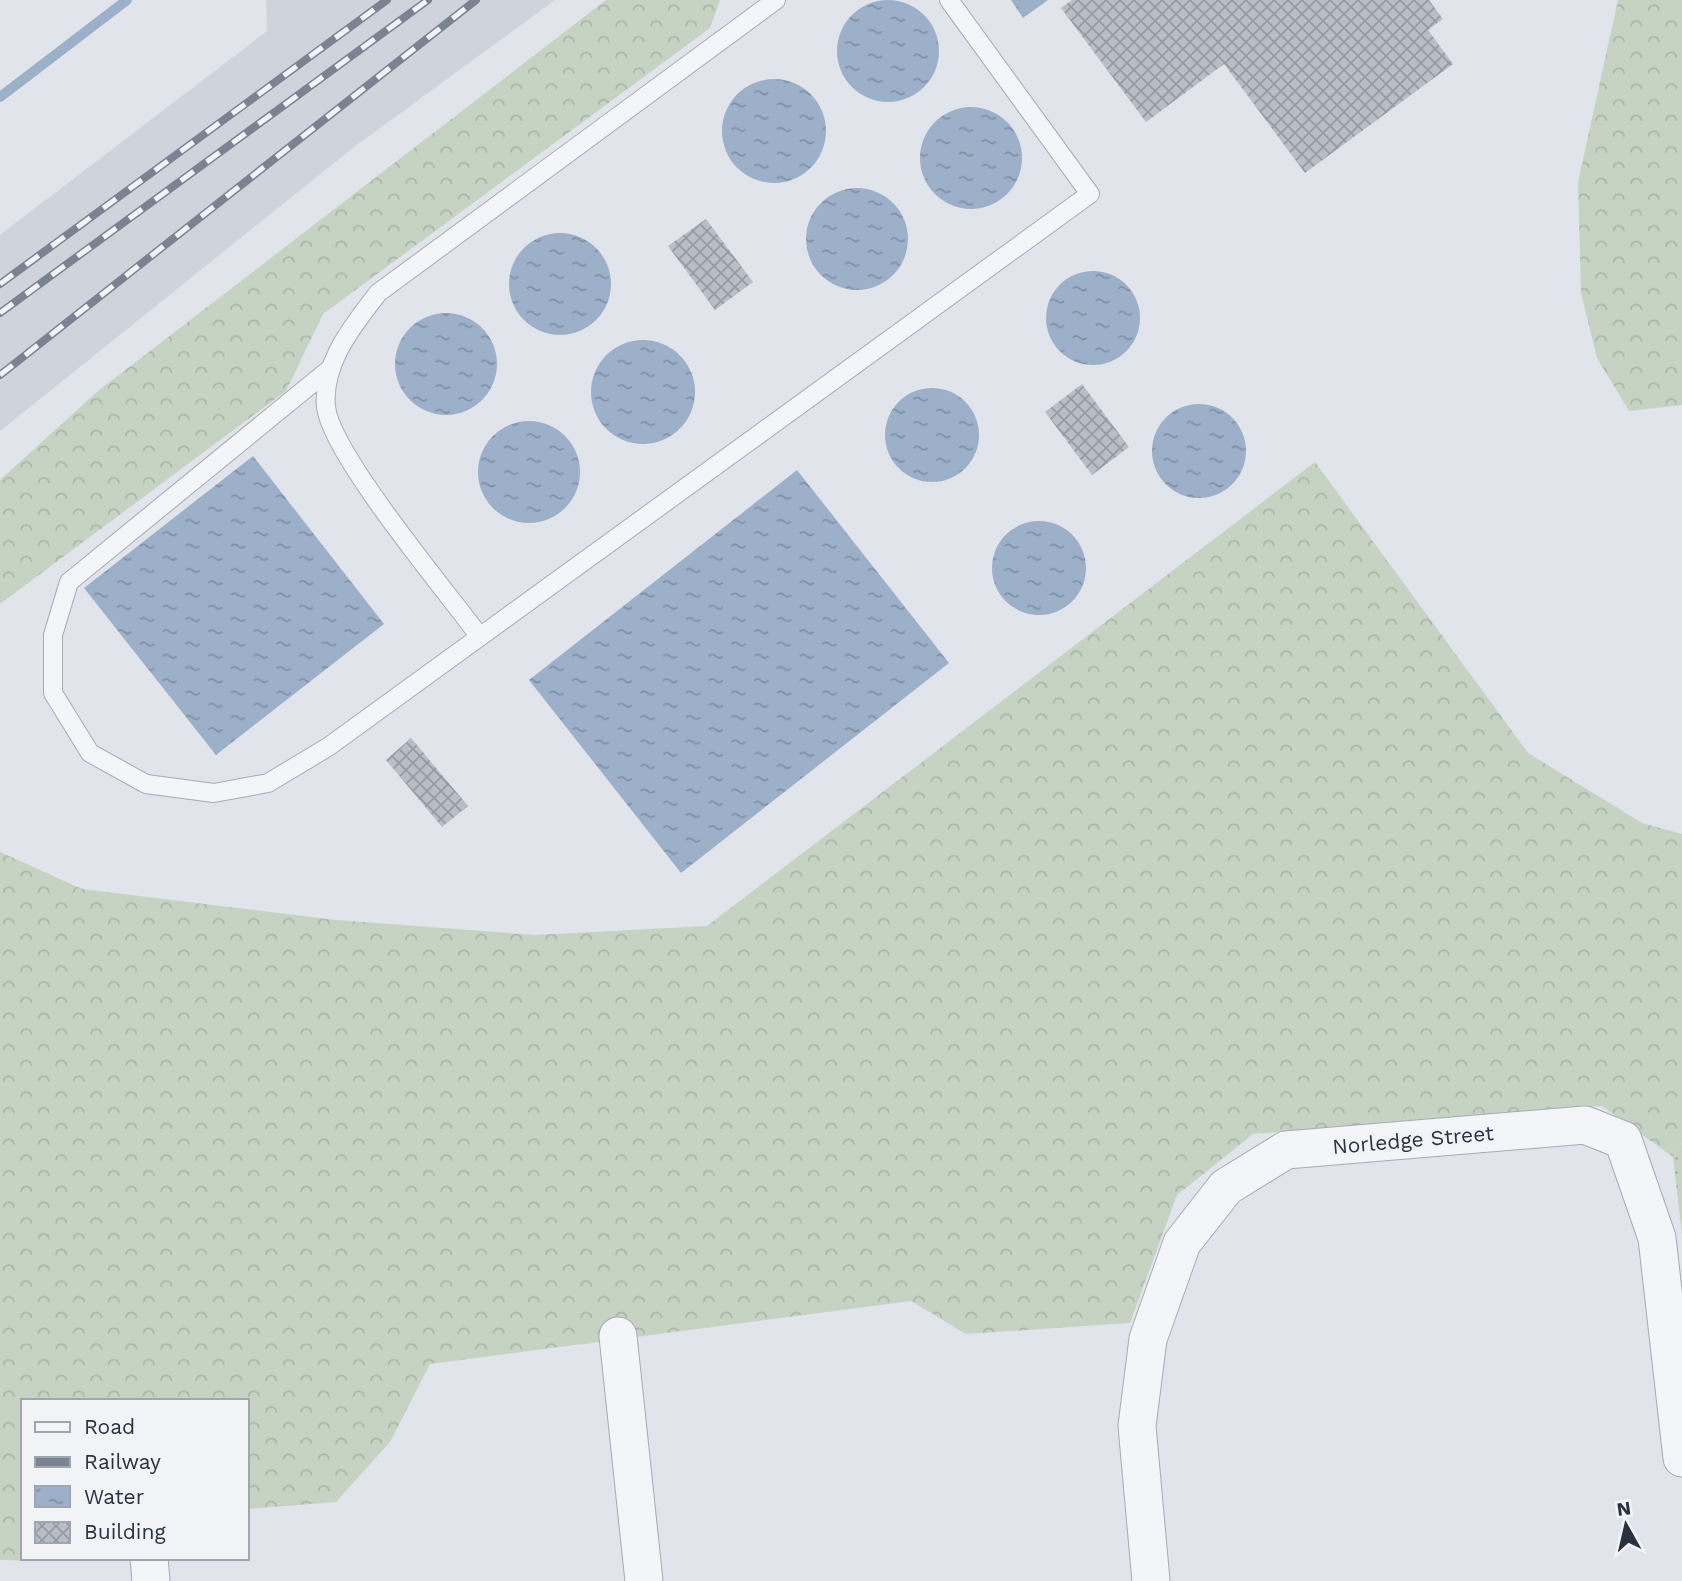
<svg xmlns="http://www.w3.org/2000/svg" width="1682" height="1581" font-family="'Work Sans',sans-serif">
<defs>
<pattern id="forest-crowns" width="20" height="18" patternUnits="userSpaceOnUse" patternTransform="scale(1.75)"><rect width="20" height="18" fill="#c6d3c3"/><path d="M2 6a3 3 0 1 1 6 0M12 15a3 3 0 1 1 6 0" fill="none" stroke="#aab6a9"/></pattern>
<pattern id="park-dots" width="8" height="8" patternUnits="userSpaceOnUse" patternTransform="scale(1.75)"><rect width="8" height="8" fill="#c6d3c3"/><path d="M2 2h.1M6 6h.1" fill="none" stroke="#aab6a9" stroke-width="1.8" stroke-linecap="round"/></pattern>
<pattern id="water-ripples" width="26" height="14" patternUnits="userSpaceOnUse" patternTransform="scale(1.75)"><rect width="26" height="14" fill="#9db0c9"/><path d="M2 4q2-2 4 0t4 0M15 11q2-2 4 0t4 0" fill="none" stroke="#8090a5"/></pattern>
<pattern id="building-cross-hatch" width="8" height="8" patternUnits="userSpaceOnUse" patternTransform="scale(1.75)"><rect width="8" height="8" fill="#b9bdc6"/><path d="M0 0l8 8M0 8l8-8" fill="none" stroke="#979aa2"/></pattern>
</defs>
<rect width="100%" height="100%" fill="#e1e4ea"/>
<path fill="#cfd3dc" d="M266,0H555L354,147L0,431V235L267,31Z"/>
<path fill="url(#forest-crowns)" d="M606,0H720L710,28L323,314L286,391L0,604V480L98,391Z
M1618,0H1682V405L1629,411L1597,358L1581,293L1578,182Z
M1315,462L1528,753L1642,823L1682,834V1143L1673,1157L1602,1106L1253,1134L1177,1195L1130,1323L966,1334L911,1301L430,1364L390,1442L336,1502L247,1509V1401H23V1558H75L68,1561L0,1560V852L82,889L336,920L535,935L707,926Z"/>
<path fill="url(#park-dots)" d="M1682,1143V1235L1673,1157Z"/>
<path fill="url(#water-ripples)" d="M837 51a51 51 0 1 1 102 0a51 51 0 1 1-102 0Z
M1011,0H1048L1023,18Z
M722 131a52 52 0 1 1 104 0a52 52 0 1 1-104 0Z
M920 158a51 51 0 1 1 102 0a51 51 0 1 1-102 0Z
M806 239a51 51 0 1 1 102 0a51 51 0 1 1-102 0Z
M509 284a51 51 0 1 1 102 0a51 51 0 1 1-102 0Z
M1046 318a47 47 0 1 1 94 0a47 47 0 1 1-94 0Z
M395 364a51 51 0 1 1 102 0a51 51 0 1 1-102 0Z
M591 392a52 52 0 1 1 104 0a52 52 0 1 1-104 0Z
M885 435a47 47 0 1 1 94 0a47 47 0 1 1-94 0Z
M1152 451a47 47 0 1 1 94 0a47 47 0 1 1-94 0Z
M478 472a51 51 0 1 1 102 0a51 51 0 1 1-102 0Z
M253,456L384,624L216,755L84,588Z
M797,470L949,663L681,873L529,680Z
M992 568a47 47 0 1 1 94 0a47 47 0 1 1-94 0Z"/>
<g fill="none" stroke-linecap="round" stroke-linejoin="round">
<path stroke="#9db0c9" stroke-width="10" d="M0,97L127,0"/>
</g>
<path fill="url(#building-cross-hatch)" d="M1072,0H1429L1443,19L1428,30L1453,64L1305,173L1224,64L1146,122L1061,8Z
M706,219L753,282L715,310L668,246Z
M1082,384L1129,447L1092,475L1045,412Z
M411,738L468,806L442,827L386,760Z"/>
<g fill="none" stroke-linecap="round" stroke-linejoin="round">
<g stroke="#a6abb4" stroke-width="20">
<path id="service" d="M331,368L69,582L53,635V693L90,753L146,784L214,793L268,783L328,747L1090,194L949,0
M480,637C447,592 331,454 326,407C322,362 353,326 378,293L776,0"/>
</g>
<g stroke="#a6abb4" stroke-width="39">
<path id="minor" d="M618,1336L644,1581
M149,1558L151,1581
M1151,1581L1137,1426L1148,1339L1182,1243L1226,1187L1286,1150L1585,1125L1623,1140L1657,1238L1682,1458"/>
</g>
<use href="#service" stroke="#f4f5f8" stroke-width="18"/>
<use href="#minor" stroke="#f4f5f8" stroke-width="37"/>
<g stroke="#7b8393" stroke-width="8">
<path id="rail" d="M0,284L387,0
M0,313L428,0
M0,375L476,0"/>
</g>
<use href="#rail" stroke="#f1f3f7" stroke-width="5" stroke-dasharray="16" stroke-linecap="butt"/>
</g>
<g text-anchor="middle" stroke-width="6" stroke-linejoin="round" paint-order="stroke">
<g font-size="21" fill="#2a3141" stroke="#f1f3f7">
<text transform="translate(1413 1140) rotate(-5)" y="7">Norledge Street</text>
</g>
</g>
<rect x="21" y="1399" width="228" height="161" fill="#f1f3f7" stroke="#a1a5ae" stroke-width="2"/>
<rect x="35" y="1422" width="35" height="10" fill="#f4f5f8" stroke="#a1a5ae" stroke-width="2"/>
<text x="84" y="1434" font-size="21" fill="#2a3141">Road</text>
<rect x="35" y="1457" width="35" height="10" fill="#7b8393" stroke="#a1a5ae" stroke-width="2"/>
<text x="84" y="1469" font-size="21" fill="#2a3141">Railway</text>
<rect x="35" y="1486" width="35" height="21" fill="url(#water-ripples)" stroke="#a1a5ae" stroke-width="2"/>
<text x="84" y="1504" font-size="21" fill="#2a3141">Water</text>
<rect x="35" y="1522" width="35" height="21" fill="url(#building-cross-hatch)" stroke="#a1a5ae" stroke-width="2"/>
<text x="84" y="1539" font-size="21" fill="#2a3141">Building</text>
<g transform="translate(1626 1525) rotate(352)" stroke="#f1f3f7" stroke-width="5" paint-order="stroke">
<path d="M0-5L12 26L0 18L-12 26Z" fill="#2a3141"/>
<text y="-10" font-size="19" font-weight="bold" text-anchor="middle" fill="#2a3141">N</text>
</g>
</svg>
